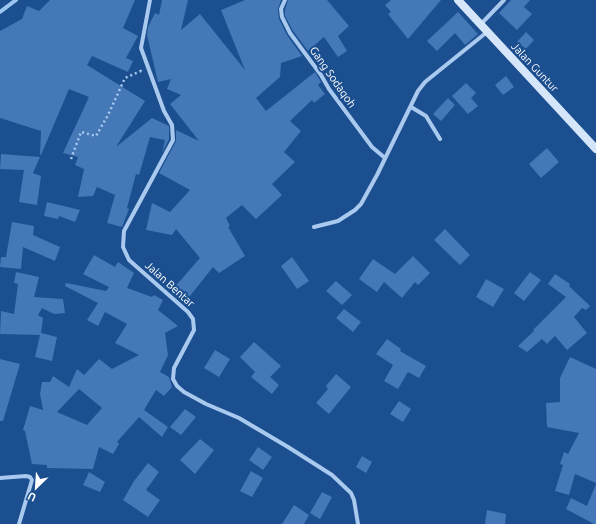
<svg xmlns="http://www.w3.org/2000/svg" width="596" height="524" font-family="Ubuntu,sans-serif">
<rect width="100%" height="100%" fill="#1b4f8f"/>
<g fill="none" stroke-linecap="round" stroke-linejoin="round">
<path stroke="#9cc4f0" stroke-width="4" d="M0,12L16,0"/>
</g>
<path fill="#4478b7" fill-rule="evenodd" d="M50,0H135L123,28L138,36L126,58L133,61L128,72L92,56L87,65L145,101L116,147L152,118L169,126V139L162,153L165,140L150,137L139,175L136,174L127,208L129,209L122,227L107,223L115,195L97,187L93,196L78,197L84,169L75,165L78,157L63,153L89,97L69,89L41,155L40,154L41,131L0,118V31L22,19L27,6L39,11Z
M162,0H188L181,30L200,14L245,70L221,10L245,0H281L278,9L279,19L287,35L302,56L281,63L280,77L256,98L266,111L315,72L321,82L318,85L325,94L314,103L312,100L290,121L301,131L284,152L295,162L272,184L282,195L256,219L242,205L226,218L230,226L228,227L245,256L219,273L213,267L186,301L172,290L200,258L176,229L172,235L146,230L152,203L170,212L190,190L159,173L176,141V130L199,141L170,104L181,95L167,89L171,79L158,82L147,35L148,27L155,13L159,15Z
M288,0H327L349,26L338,36L347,51L338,57L324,37L308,51L293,31L285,16V10Z
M391,0H441L408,39L388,14L391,12L385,5Z
M511,0H530L524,7L532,14L517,30L499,13Z
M458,12L478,34L465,45L455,33L437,51L427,41Z
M526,32L534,40L526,49L517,42Z
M506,76L514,87L503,95L495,85Z
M466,83L476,93L471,98L478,106L468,114L452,96Z
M448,98L455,105L441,121L433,114Z
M547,148L559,162L541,178L529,164Z
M1,154L40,157L33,173L41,176L37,205L19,202L24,170L0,169Z
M47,202L80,210L75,222L59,216L58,219L44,216Z
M12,222L34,226L33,235L60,247L55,261L23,247L21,269L0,267L1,257H6Z
M445,229L470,255L460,265L434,240Z
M94,255L115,267L118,262L134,273L127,288L152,297L154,295L163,300L158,310L178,326L165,333L168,355L160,372L169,377L172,387L164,396L156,390L144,410L168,427L162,437L139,417L117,442L119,444L113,454L99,447L93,469L47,468V465L32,464L25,431L23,430L30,406L43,410L40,394L42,382H50L53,376L69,387L77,369L84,375L99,359L112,369L139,355L115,343L127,324L105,312L98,326L87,320L98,303L65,286L66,283L106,291L109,287L83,274ZM79,389L102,408L87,425L57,412Z
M413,256L430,273L418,285L415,282L402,298L384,282L377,292L359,279L373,259L395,274Z
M292,257L309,281L297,289L281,266Z
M16,272L39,277L34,297L63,299L65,313L54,314L42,308L38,315L43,318L41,333L57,337L52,361L35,357L40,335L0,334L1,311L14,314L18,284L14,283Z
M530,272L541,280L524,301L514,293Z
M555,274L570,284L569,286L590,306L586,310L582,308L574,317L587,333L567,350L555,336L547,344L542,339L527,352L518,346L534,331L533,330L566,297L548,284Z
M486,279L504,289L493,307L476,297Z
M336,281L352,295L342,305L326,291Z
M344,309L361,322L353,332L336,318Z
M387,339L401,349L400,351L426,366L419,378L408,372L398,389L384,381L393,365L376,354Z
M254,342L281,366L270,377L279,385L272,394L251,377L255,372L240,357Z
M215,350L230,359L219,377L204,368Z
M570,357L596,369V483L575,474L569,495L555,491L563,465L560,464L564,452L568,454L579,433L547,427L546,403L560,402V378Z
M0,359L20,364L3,421H0Z
M336,374L351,387L329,414L316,403L328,389L326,386Z
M399,401L411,409L403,422L390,414Z
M185,409L196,417L181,435L170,427Z
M200,439L214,450L195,474L180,460Z
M258,447L272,457L263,470L249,460Z
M362,456L372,462L366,473L356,467Z
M148,463L159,472L146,490L160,500L148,517L123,500L134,481Z
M251,471L263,478L252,497L240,491Z
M89,472L105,482L100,492L83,485Z
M596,484V524H594L566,509L571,498L587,506Z
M322,492L332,497L320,519L310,513Z
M294,505L309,515L304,524H282Z
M487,510L506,514L505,524H485Z"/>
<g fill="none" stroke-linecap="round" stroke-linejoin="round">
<path stroke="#a9c9ee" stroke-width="2.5" stroke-dasharray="2 3" stroke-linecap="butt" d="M71,159L81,132L96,136L108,115L125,78L141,71V72"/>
<path stroke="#a9c9ee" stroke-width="4" d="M150,0L141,48L164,111L172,125L173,140L124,231L123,247L129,260L188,312L193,319L194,330L174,368L173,379L177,386L184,392L206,404L239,418L288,447L332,475L351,493L354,500L358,524
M285,0L281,9L282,17L290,33L321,75L329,89L372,147L385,158
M481,24L504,0
M411,107L426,116L440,139
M314,227L338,221L355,210L361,204L377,175L418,91L425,82L487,32
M0,478L26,476L30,477L32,480L19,524"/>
<path stroke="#d6e6fa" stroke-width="8" d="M458,0L596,149"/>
</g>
<g text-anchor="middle" stroke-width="4" stroke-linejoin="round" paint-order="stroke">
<g font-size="11" fill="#fff" stroke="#1b4f8f">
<text transform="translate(535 67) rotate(47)" y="4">Jalan Guntur</text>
<text transform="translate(333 77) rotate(55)" y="4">Gang Sodaqoh</text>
<text transform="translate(170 284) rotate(42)" y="4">Jalan Bentar</text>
</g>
</g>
<g transform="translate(36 488) rotate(205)" stroke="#1b4f8f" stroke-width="3" paint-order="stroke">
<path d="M0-3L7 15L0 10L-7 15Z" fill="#ffffff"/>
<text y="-6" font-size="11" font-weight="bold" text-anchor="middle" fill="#ffffff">U</text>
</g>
</svg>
